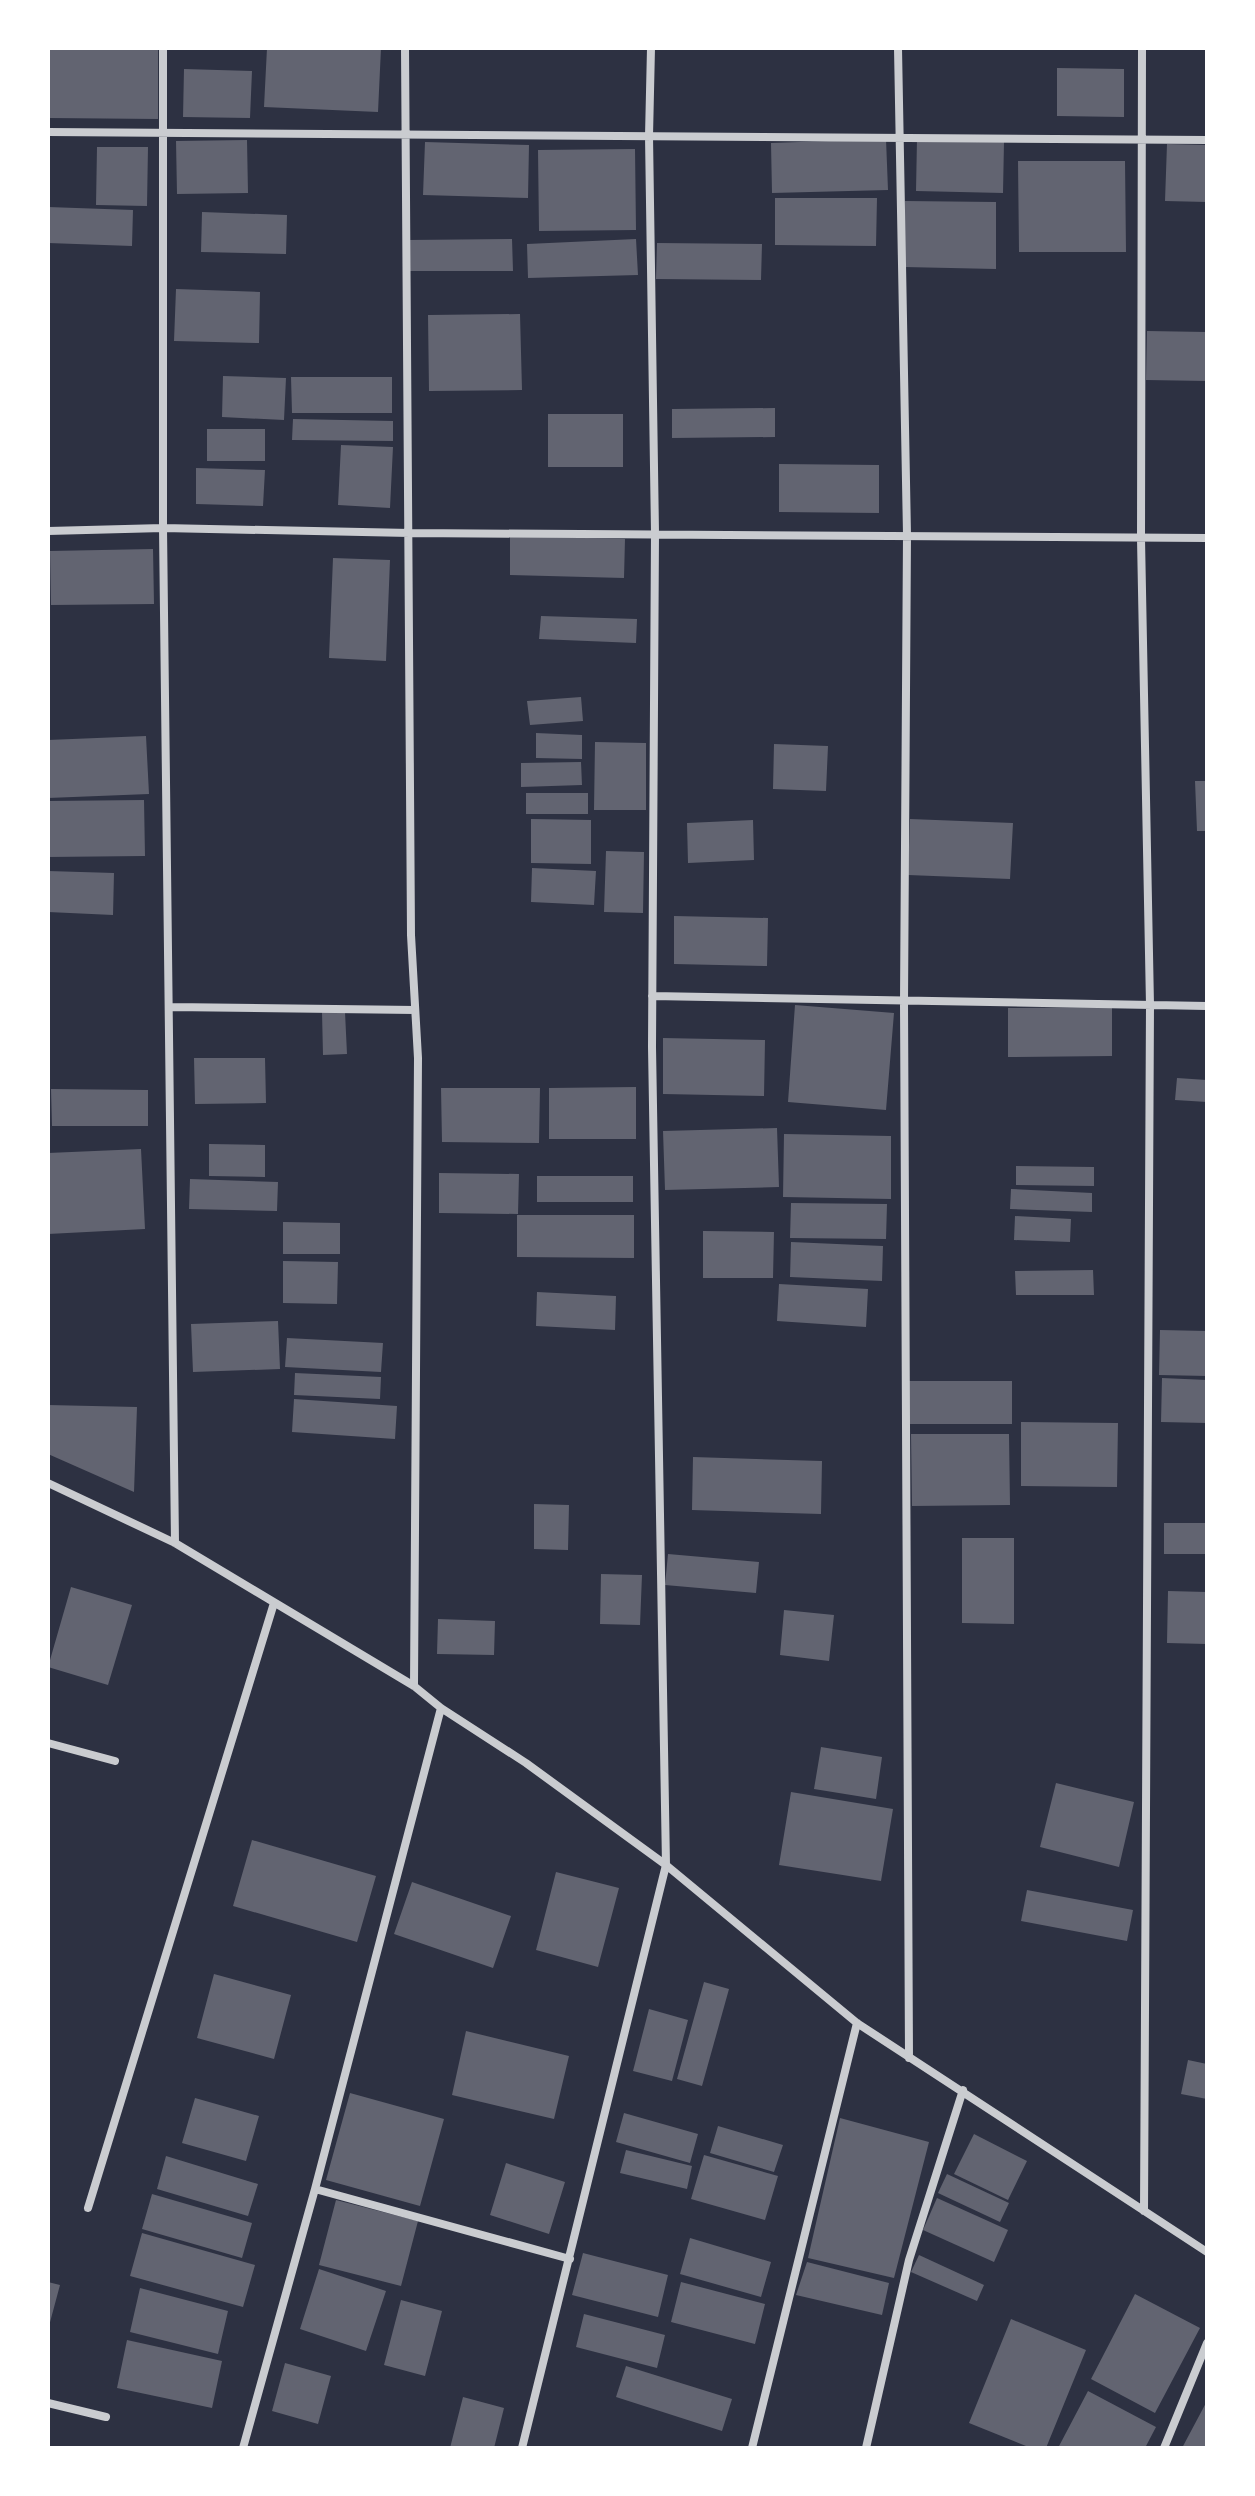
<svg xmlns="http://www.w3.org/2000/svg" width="1255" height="2496" font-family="'PT Sans',sans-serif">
<rect width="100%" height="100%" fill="#2d3142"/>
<path fill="#626471" d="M49,48H158V119L49,118Z
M267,48H381L378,112L264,107Z
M1057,68L1124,69V117L1057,116Z
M184,69L252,71L250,118L183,117Z
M886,139L888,190L772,193L771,143Z
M917,139L1004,142L1003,193L916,191Z
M247,140L248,193L177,194L176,141Z
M425,142L529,145L528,198L423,195Z
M1167,144L1207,145V202L1165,201Z
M97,147H148L147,206L96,205Z
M635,149L636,230L539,231L538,150Z
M1018,161H1125L1126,252H1019Z
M775,198H877L876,246L775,245Z
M905,201L996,202V269L904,267Z
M48,207L133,210L132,246L48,243Z
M202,212L287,215L286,254L201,252Z
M512,239L513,271H407V240Z
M636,239L638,275L528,278L527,244Z
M657,243L762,244L761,280L656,279Z
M176,289L260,292L259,343L174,341Z
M520,314L522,390L429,391L428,315Z
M1147,331L1207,332V381L1146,380Z
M223,376L286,378L284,420L222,417Z
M291,377H392V413H292Z
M775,408V437L672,438V409Z
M548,414H623V467H548Z
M293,419L393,421V441L292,440Z
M207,429H265V461H207Z
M341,445L393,447L390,508L338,505Z
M779,464L879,465V513L779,512Z
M196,468L265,470L263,506L196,504Z
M510,536L625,539L624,578L510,575Z
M153,549L154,604L51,605L50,551Z
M333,558L390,560L386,661L329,658Z
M541,616L637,619L636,643L539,639Z
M581,697L583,721L530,725L527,701Z
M536,733L582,735V759L536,758Z
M146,736L149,794L48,798V740Z
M595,742L646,743V810H594Z
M774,744L828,746L826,791L773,789Z
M581,762L582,785L521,787V763Z
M1195,781H1207V831H1197Z
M526,793H588V814H526Z
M144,800L145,856L48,857V801Z
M531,819L591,820V864L531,863Z
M910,819L1013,823L1010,879L908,875Z
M753,820L754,860L688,863L687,823Z
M606,851L644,852L643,913L604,912Z
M532,868L596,871L594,905L531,902Z
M48,871L114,873L113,915L48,912Z
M674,916L768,918L767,966L674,964Z
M795,1005L894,1013L886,1110L788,1102Z
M1112,1007V1056L1008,1057V1008Z
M322,1012H345L347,1054L323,1055Z
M663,1038L765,1040L764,1096L663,1094Z
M194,1058H265L266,1103L195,1104Z
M1177,1078L1207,1080V1102L1175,1100Z
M636,1087V1139H549V1088Z
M441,1088H540L539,1143L442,1142Z
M51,1089L148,1090V1126H52Z
M777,1128L779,1187L665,1190L663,1131Z
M784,1134L891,1136V1199L783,1197Z
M209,1144L265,1145V1177L209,1176Z
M141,1149L145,1229L48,1234V1153Z
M1016,1166L1094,1167V1186L1016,1185Z
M439,1173L519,1174L518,1214L439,1213Z
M537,1176H633V1202H537Z
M190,1179L278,1182L277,1211L189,1209Z
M1011,1189L1092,1193V1212L1010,1209Z
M791,1203L887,1204L886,1239L790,1238Z
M517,1215H634V1258L517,1257Z
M1015,1216L1071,1219L1070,1242L1014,1240Z
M283,1222L340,1223V1254H283Z
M703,1231L774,1232L773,1278H703Z
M791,1242L883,1246L882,1281L790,1277Z
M283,1261L338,1262L337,1304L283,1303Z
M1093,1270L1094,1295H1016L1015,1271Z
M779,1284L868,1289L866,1327L777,1321Z
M537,1292L616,1296L615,1330L536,1326Z
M278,1321L280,1369L193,1372L191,1324Z
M1160,1330L1207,1331V1376L1159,1375Z
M287,1338L383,1343L381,1372L285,1367Z
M295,1373L381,1377L380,1399L294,1395Z
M1162,1378L1207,1380V1423L1161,1422Z
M909,1381H1012V1424H909Z
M294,1399L397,1406L395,1439L292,1432Z
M48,1405L137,1407L134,1492L48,1454Z
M1021,1422L1118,1423L1117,1487L1021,1486Z
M911,1434H1009L1010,1505L912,1506Z
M693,1457L822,1461L821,1514L692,1510Z
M534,1504L569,1505L568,1550L534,1549Z
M1164,1523H1207V1554H1164Z
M962,1538H1014V1624L962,1623Z
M668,1554L759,1562L756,1593L665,1585Z
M601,1574L642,1575L640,1625L600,1624Z
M71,1587L132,1605L108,1685L48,1667Z
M1168,1591L1207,1592V1644L1167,1643Z
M784,1610L834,1615L829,1661L780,1655Z
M438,1619L495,1621L494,1655L437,1654Z
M821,1747L882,1757L876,1799L814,1789Z
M1056,1783L1134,1802L1119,1867L1040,1847Z
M791,1792L893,1809L881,1881L779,1865Z
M252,1840L376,1876L357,1942L233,1906Z
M556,1872L619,1888L598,1967L536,1950Z
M412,1882L511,1916L493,1968L394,1934Z
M1027,1890L1133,1910L1127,1941L1021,1921Z
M214,1974L291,1995L274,2059L197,2038Z
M704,1982L729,1989L702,2086L677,2079Z
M649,2009L688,2020L672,2081L633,2071Z
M466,2031L569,2056L554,2119L452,2095Z
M1188,2060L1207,2064V2099L1181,2094Z
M350,2093L444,2119L420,2206L326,2180Z
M195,2098L259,2116L246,2161L182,2143Z
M624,2113L698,2134L690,2163L616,2142Z
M840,2118L929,2142L894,2278L808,2258Z
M718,2126L783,2145L774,2172L710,2153Z
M974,2134L1027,2161L1008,2200L954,2174Z
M626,2150L692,2166L687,2189L620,2173Z
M704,2155L778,2176L765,2220L691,2199Z
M166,2156L258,2184L248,2216L157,2189Z
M506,2163L565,2182L549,2234L490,2215Z
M947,2174L1009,2203L1000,2222L938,2193Z
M152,2194L252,2223L242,2258L142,2229Z
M937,2198L1008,2230L994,2262L923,2230Z
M336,2200L418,2221L401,2286L319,2265Z
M142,2233L255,2265L243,2307L130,2276Z
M690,2238L771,2262L761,2297L680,2274Z
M583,2253L668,2275L658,2317L572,2295Z
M919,2255L984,2285L977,2301L911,2272Z
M807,2262L889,2283L882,2315L796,2295Z
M319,2269L386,2291L366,2351L300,2329Z
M48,2282L60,2285L49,2326H48Z
M681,2282L765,2304L755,2344L671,2322Z
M140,2288L228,2311L218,2354L130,2332Z
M1135,2294L1200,2328L1155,2413L1091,2379Z
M401,2300L442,2311L425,2376L384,2365Z
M584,2314L665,2335L657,2368L576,2347Z
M1011,2319L1086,2350L1046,2448H1031L969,2423Z
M127,2340L222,2361L212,2408L117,2388Z
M285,2363L331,2376L318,2424L272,2411Z
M626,2366L732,2399L722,2431L616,2397Z
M1088,2391L1156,2427L1145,2448H1058Z
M463,2397L504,2408L494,2448H450Z
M1207,2401V2448H1182Z"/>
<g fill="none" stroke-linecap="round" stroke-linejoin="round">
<path stroke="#caccd0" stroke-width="8" d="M163,48V528L175,1543
M405,48L411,935L418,1058L414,1686
M898,48L907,535L904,1002L909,2058
M1142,48L1141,539L1150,1005L1144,2211
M48,132L1207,140
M48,531L163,528L410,533L1207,538
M652,996L1207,1006
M171,1007L415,1010
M48,1483L175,1543L414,1686L441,1708L526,1763L666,1865L857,2023L1207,2252
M48,1743L115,1761
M315,2189L570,2259
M88,2208L274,1603
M48,2403L106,2417
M243,2448L315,2189L441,1708
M522,2448L666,1865L652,1047L655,533L649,136L651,48
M752,2448L857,2023
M866,2448L909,2260L963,2090
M1164,2448L1207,2343"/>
</g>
<rect width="1255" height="2496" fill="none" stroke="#ffffff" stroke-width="100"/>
</svg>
